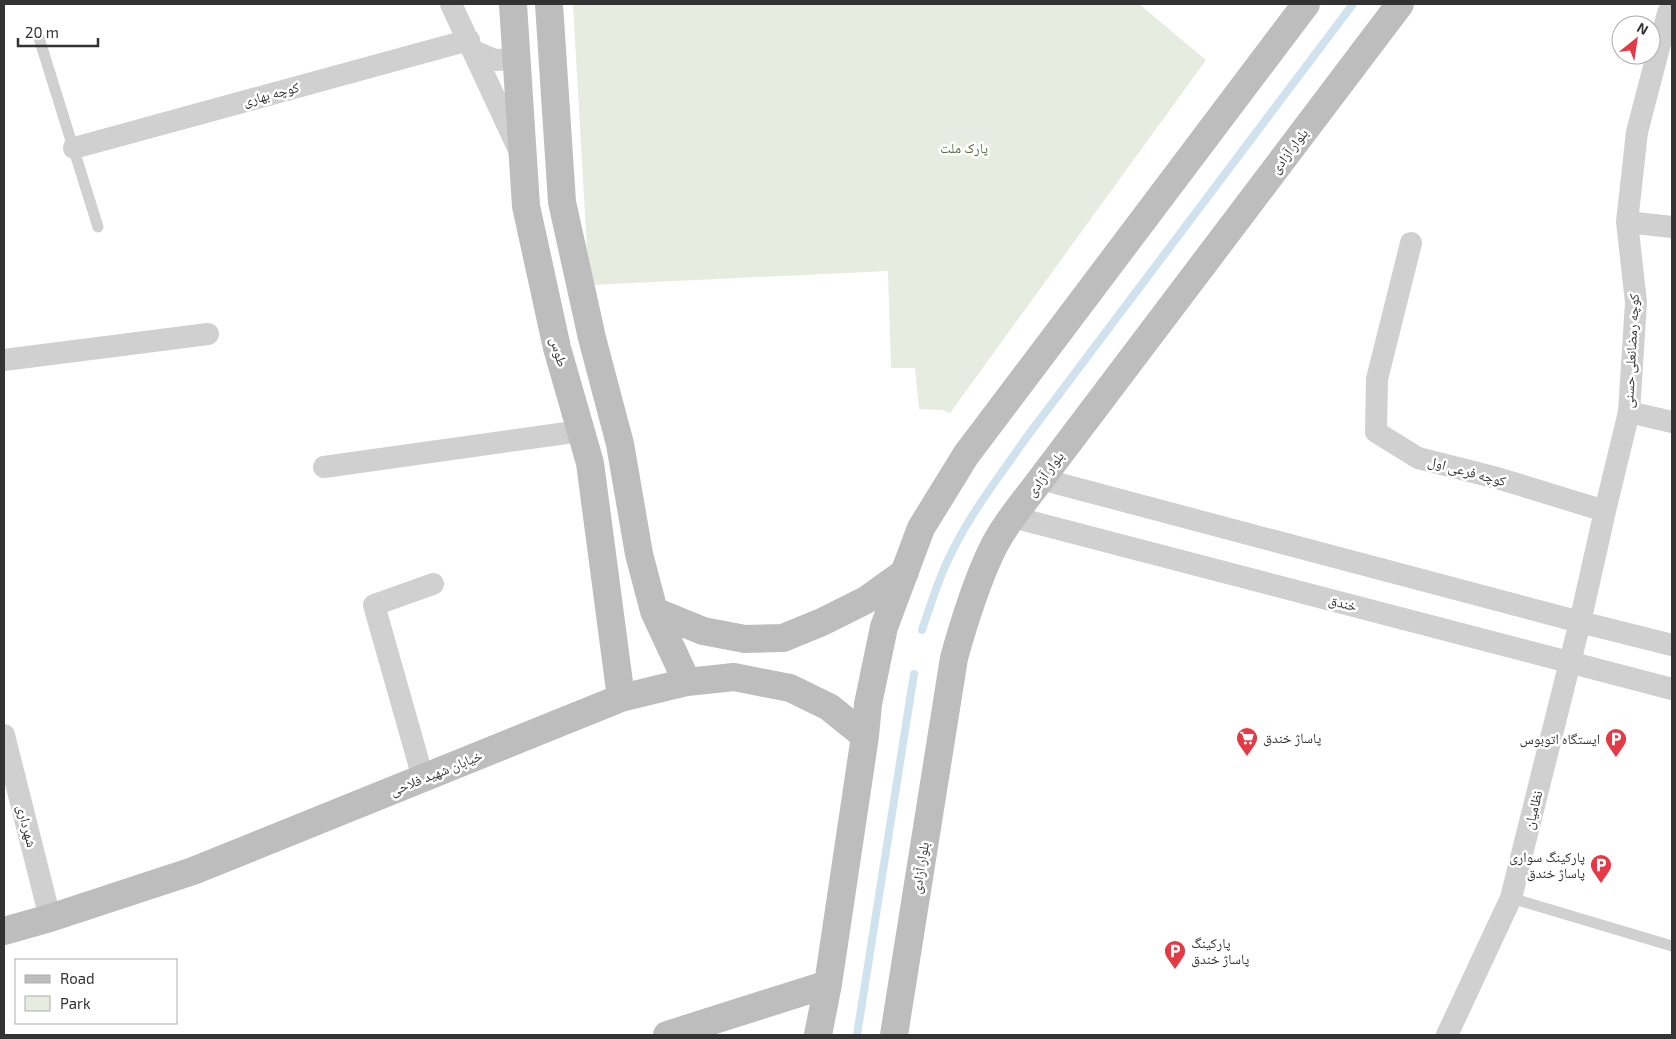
<svg xmlns="http://www.w3.org/2000/svg" width="1676" height="1039" font-family="'Exo 2','Noto Naskh Arabic',sans-serif">
<rect width="100%" height="100%" fill="#fff"/>
<path fill="#e6ecdf" d="M573,4H1139L1206,60L950,413L942,410L919,409L915,368H891L888,271L589,285Z"/>
<g fill="none" stroke-linecap="round" stroke-linejoin="round">
<path stroke="#cfe2ee" stroke-width="8" d="M922,630C932,601 941,571 956,544C975,507 1002,473 1026,438L1353,4
M857,1035L914,674"/>
<path stroke="#d0d0d0" stroke-width="11" d="M39,38L98,227
M1511,898L1672,946"/>
<path stroke="#d0d0d0" stroke-width="22" d="M451,4L520,152
M474,51L495,60L516,59
M74,148L469,40
M1627,222L1672,227
M1411,243L1377,379L1376,432L1418,458L1497,478L1605,511
M4,360L208,334
M1629,412L1672,422
M324,467L581,431
M1041,479L1580,622L1672,645
M1013,517L1672,689
M4,735L50,918
M423,778L374,605L433,584
M1447,1035L1511,898L1580,622L1605,511L1629,412L1636,302L1627,222L1637,132L1668,13"/>
<path stroke="#bdbdbd" stroke-width="28" d="M513,4L526,206L557,348L590,463L621,698
M549,4L562,202L592,338L620,444L639,554L654,611L687,682
M654,611L703,631L745,639L783,638L822,622L866,600L905,572
M4,931L50,918L193,871L621,698L687,682L734,677L790,688L829,707L865,736
M667,1035L828,984
M818,1035L828,984L865,736L868,704L884,627L921,528L966,455L1306,4
M894,1035L954,658C964,622 975,586 991,552C1003,526 1024,502 1041,479L1400,4"/>
</g>
<defs>
<g id="supermarket-pin" transform="scale(1.125)"><path d="M0 17L-7.5 6A9.5 9.5 0 1 1 7.5 6Z" fill="#e63946" stroke="#fff"/><path d="M-6-5.5h2.5l.6 2H6L4.5 2H-2.5L-4.4-4H-6ZM-1.5 3.2a1.3 1.3 0 1 0 .1 0ZM3 3.2a1.3 1.3 0 1 0 .1 0Z" fill="#fff"/></g>
<g id="parking-pin" transform="scale(1.125)"><path d="M0 17L-7.5 6A9.5 9.5 0 1 1 7.5 6Z" fill="#e63946" stroke="#fff"/><path d="M-3.5-5.5H1a3.5 3.5 0 0 1 0 7H-1V5.5H-3.5ZM-1-3.4V-.6H.8a1.4 1.4 0 0 0 0-2.8Z" fill="#fff"/></g>
</defs>
<g fill-rule="evenodd">
<use href="#supermarket-pin" x="1247" y="738"/>
<use href="#parking-pin" x="1616" y="739"/>
<use href="#parking-pin" x="1601" y="865"/>
<use href="#parking-pin" x="1175" y="951"/>
</g>
<g text-anchor="middle" stroke-width="5" stroke-linejoin="round" paint-order="stroke">
<g font-size="14" fill="#333" stroke="#fff">
<text transform="translate(271 94) rotate(-15)" y="5">کوچه بهاری</text>
<text transform="translate(1289 151) rotate(-53)" y="5">بلوار آزادی</text>
<text transform="translate(1631 351) rotate(-87)" y="5">کوچه رمضانعلی حسنی</text>
<text transform="translate(559 352) rotate(75)" y="5">طوس</text>
<text transform="translate(1467 471) rotate(15)" y="5">کوچه فرعی اول</text>
<text transform="translate(1045 474) rotate(-53)" y="5">بلوار آزادی</text>
<text transform="translate(1343 603) rotate(15)" y="5">خندق</text>
<text transform="translate(436 773) rotate(-22)" y="5">خیابان شهید فلاحی</text>
<text transform="translate(1533 810) rotate(-76)" y="5">نظامیان</text>
<text transform="translate(27 826) rotate(76)" y="5">شهرداری</text>
<text transform="translate(920 868) rotate(-81)" y="5">بلوار آزادی</text>
</g>
<g font-size="14" fill="#56703f" stroke="#fff">
<text x="964" y="153">پارک ملت</text>
</g>
<g font-size="14" fill="#333" stroke="#fff" text-anchor="start">
<text x="1263" y="743">پاساژ خندق</text>
<text x="1600" y="744" text-anchor="end">ایستگاه اتوبوس</text>
<text x="1585" y="862" text-anchor="end">پارکینگ سواری<tspan x="1585" dy="16">پاساژ خندق</tspan></text>
<text x="1191" y="948">پارکینگ<tspan x="1191" dy="16">پاساژ خندق</tspan></text>
</g>
</g>
<rect width="1676" height="1039" fill="none" stroke="#333333" stroke-width="10"/>
<rect x="15" y="959" width="162" height="65" fill="#ffffff" stroke="#adadad"/>
<rect x="25" y="975" width="25" height="8" fill="#bdbdbd" stroke="#adadad"/>
<text x="60" y="984" font-size="15" fill="#333333">Road</text>
<rect x="25" y="996" width="25" height="15" fill="#e6ecdf" stroke="#adadad"/>
<text x="60" y="1009" font-size="15" fill="#333333">Park</text>
<g transform="translate(1636 40) rotate(30)"><circle r="24" fill="#ffffff" stroke="#adadad"/>
<path d="M0-4L9 19L0 12L-9 19Z" fill="#e63946"/>
<text y="-8" font-size="14" font-weight="bold" text-anchor="middle" fill="#333333">N</text>
</g>
<path d="M18 38v8h80v-8" fill="none" stroke="#333333" stroke-width="2.5"/>
<text x="25" y="38" font-size="15" fill="#333333" stroke="#ffffff" stroke-width="4" paint-order="stroke">20 m</text>
</svg>
